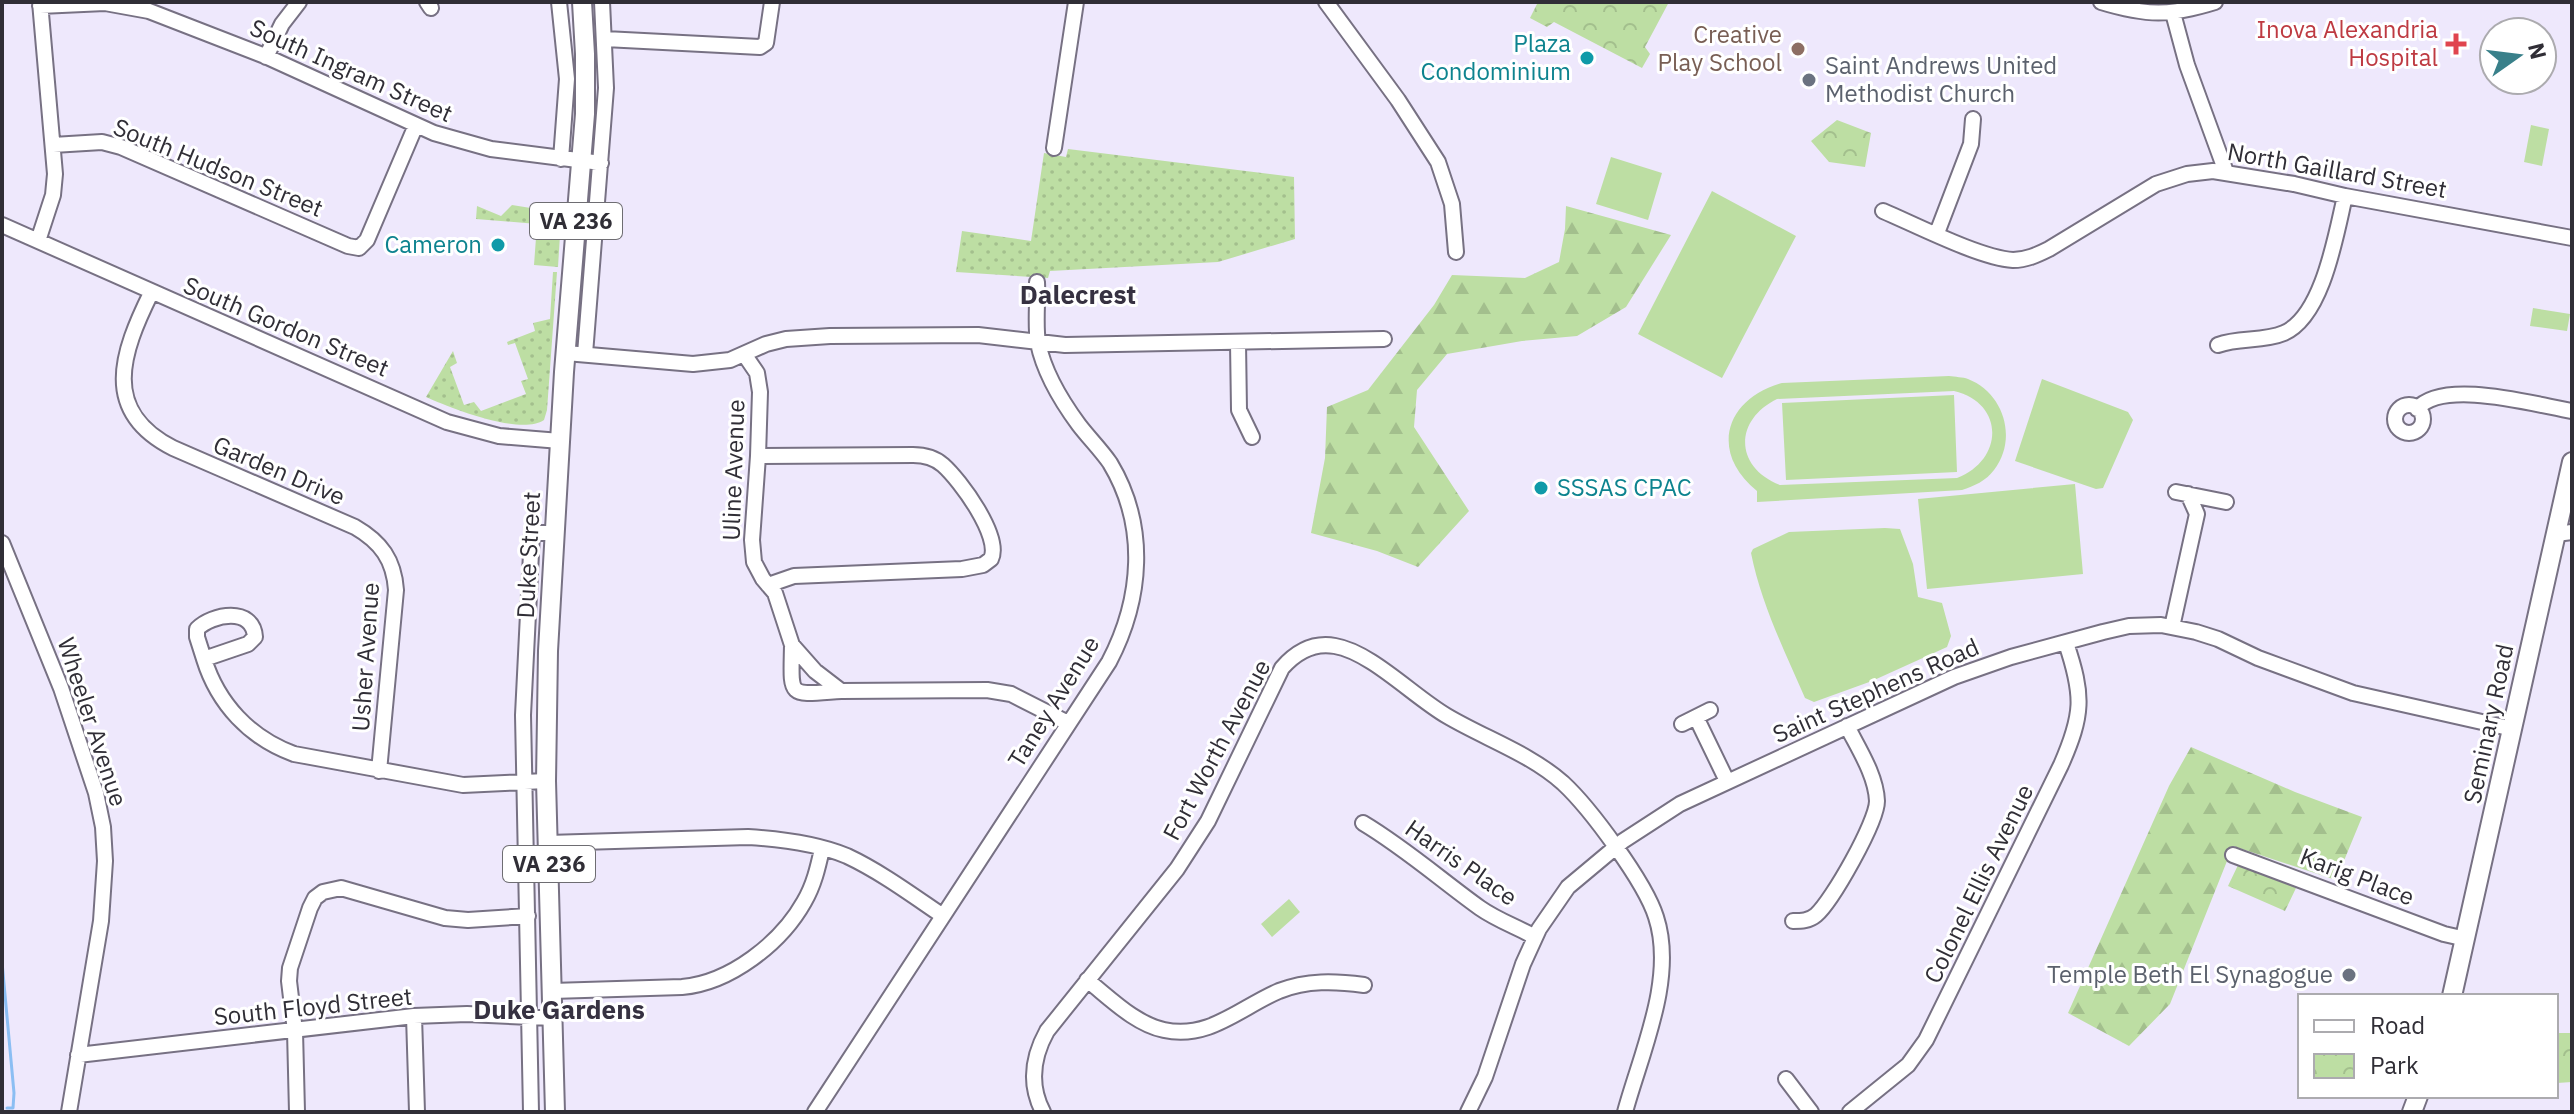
<svg xmlns="http://www.w3.org/2000/svg" width="2574" height="1114" font-family="'IBM Plex Sans',sans-serif">
<defs>
<pattern id="grass-dots" width="8" height="8" patternUnits="userSpaceOnUse" patternTransform="scale(2)"><rect width="8" height="8" fill="#bddea3"/><path d="M2 2h.1M6 6h.1" fill="none" stroke="#a3bf8d" stroke-width="1.8" stroke-linecap="round"/></pattern>
<pattern id="forest-firs" width="22" height="20" patternUnits="userSpaceOnUse" patternTransform="scale(2)"><rect width="22" height="20" fill="#bddea3"/><path d="M5 1l3.5 6h-7zM16 11l3.5 6h-7z" fill="#a3bf8d"/></pattern>
<pattern id="park-crowns" width="20" height="18" patternUnits="userSpaceOnUse" patternTransform="scale(2)"><rect width="20" height="18" fill="#bddea3"/><path d="M2 6a3 3 0 1 1 6 0M12 15a3 3 0 1 1 6 0" fill="none" stroke="#a3bf8d"/></pattern>
</defs>
<rect width="100%" height="100%" fill="#eee8fc"/>
<path fill="url(#grass-dots)" d="M1068,149L1294,177L1295,239L1218,262L1050,271L1048,278L956,272L962,231L1031,241L1044,153L1066,157Z
M512,205L562,213L561,228H557V234L560,235L558,267L534,265L537,224L476,219L477,206L501,216Z
M553,272H557L547,410L544,420C520,436 451,408 426,397L453,351L457,363L450,367L464,405L474,402L481,411L526,394L521,381L528,379L515,343L508,345L507,342L535,331L533,323L550,319Z"/>
<path fill="url(#forest-firs)" d="M1566,206L1671,235L1626,307L1577,336L1522,341L1447,354L1417,390L1414,427L1469,511L1418,567L1377,551L1311,533L1325,458L1327,407L1368,390L1434,305L1452,275L1525,278L1559,262L1565,229Z
M2191,747L2295,792L2362,817L2336,880L2233,846L2170,1004L2129,1046L2068,1013L2169,786Z"/>
<path fill="url(#park-crowns)" d="M1538,2H1669L1645,47L1650,54L1642,68L1554,22L1547,27L1530,18Z
M1837,120L1871,133L1865,167L1829,162L1811,141Z
M2239,863L2296,888L2285,911L2228,886Z
M2572,1033V1082L2557,1083L2556,1033Z"/>
<path fill="#bddea3" fill-rule="evenodd" d="M2531,125L2549,129L2542,166L2524,162Z
M1611,157L1662,173L1648,220L1596,204Z
M1712,191L1796,236L1722,378L1638,334Z
M2533,308L2570,314L2567,331L2530,326Z
M1949,376C1955,377 1963,377 1968,379C2004,393 2018,439 1994,470C1986,481 1974,486 1962,490L1757,502V491C1709,452 1725,399 1782,383ZM1954,391C2005,403 2004,460 1957,478L1780,485C1734,467 1734,420 1777,399Z
M2042,379L2128,412L2133,420L2103,488L2096,489L2015,461Z
M1954,395L1957,472L1786,480L1782,403Z
M2075,484L2083,574L1927,589L1918,499Z
M1885,528L1900,529L1913,564L1918,597L1942,603L1951,636L1947,647L1872,681L1814,702L1805,698C1784,650 1761,603 1751,553L1753,549L1789,532Z
M1289,899L1300,912L1272,937L1261,924Z"/>
<g fill="none" stroke-linecap="round" stroke-linejoin="round">
<path stroke="#8bbef3" stroke-width="3" d="M2,962L14,1093L13,1108H7"/>
<g stroke="#777183" stroke-width="18">
<path id="minor" d="M427,2L431,8
M559,2L567,79L561,159
M1326,2L1398,100L1438,162L1452,204L1456,252
M2101,2C2147,16 2170,16 2215,2
M40,6L105,3L149,11L265,56L434,133L491,149L601,163
M2173,13L2187,65L2226,172
M605,39L760,47L766,43L772,2
M266,57L282,24L299,2
M53,145L102,142L121,147L348,246L359,248L367,240L416,125
M1054,148L1076,2
M1883,211C1916,225 1980,258 2013,260C2026,260 2037,255 2049,249L2156,184L2187,174L2213,171L2294,184L2345,196L2572,238
M2,225L447,422L499,436L560,441
M1937,233L1971,144L1973,119
M38,241L53,195L55,174L40,2
M151,293C122,352 100,411 173,448L355,527C381,542 394,560 396,590L379,771
M1238,343L1239,410L1252,437
M2218,345C2239,337 2263,342 2284,333C2323,316 2336,234 2345,196
M566,353L693,364L730,360L766,344L786,339L830,336L978,335L1065,345L1384,339
M585,354L606,88L602,2
M744,354L757,373L760,392L758,456L752,540L754,562L763,579L775,593L792,645L815,671L841,691L987,690L1011,694L1068,723
M2395 419a14 14 0 1 1 28 0a14 14 0 1 1-28 0Z
M2417,409C2443,378 2536,405 2572,411
M758,456L913,455C924,455 935,458 943,465C960,480 1002,537 991,559L983,565L962,569L794,576L768,585
M2176,492L2226,502
M2556,534L2572,532
M2,543L61,688L96,793L103,827L105,861L101,921L69,1112
M2172,627L2197,514L2188,494
M792,645C791,699 787,695 841,691
M204,659L197,637V629C212,614 253,606 255,637L248,644L204,659C218,704 250,738 294,754L463,785L546,781
M1696,717L1727,781
M1682,724L1710,710
M1363,823C1405,848 1441,880 1480,908C1497,920 1517,927 1535,937
M548,843L748,837C781,839 816,843 847,856C881,872 912,895 943,916
M2233,855L2444,934L2466,939
M1793,921C1801,921 1809,921 1816,915C1832,901 1877,822 1877,801C1876,775 1858,748 1847,726
M1087,980C1110,998 1135,1024 1164,1030C1209,1040 1241,1007 1279,991C1307,980 1335,981 1364,985
M552,991L682,987C730,983 781,943 804,902C814,885 818,867 822,849
M414,1016L417,1112
M78,1055L414,1016L467,1014L553,1018
M1786,1079L1811,1112
M297,1112L295,1031L289,981L290,968L310,908L315,898L323,892L341,888L445,918L468,920L528,916
M531,1112L523,715L532,533H554
M815,1112L1109,662C1142,599 1148,526 1110,463C1101,450 1089,438 1079,425C1062,402 1044,372 1038,343C1035,324 1038,301 1037,282
M1043,1112C1029,1085 1032,1058 1047,1031L1177,869L1208,821L1282,668C1296,652 1313,642 1335,646C1371,652 1414,697 1447,716C1486,739 1529,753 1563,783C1590,808 1645,882 1656,917C1676,978 1641,1053 1625,1112
M1468,1112L1485,1077L1523,964L1539,929L1568,887L1623,841L1680,804L1954,677L2011,657L2103,632L2129,626L2161,625L2196,632L2218,639L2258,658L2353,693L2513,729
M1850,1112L1908,1065L1926,1040L2061,765C2083,715 2084,696 2066,643"/>
</g>
<g stroke="#777183" stroke-width="22">
<path id="major" d="M2452,996L2572,462
M555,1112L546,781L548,651L564,372L585,114V54L582,2
M2412,1112L2418,1096"/>
</g>
<use href="#minor" stroke="#fff" stroke-width="14"/>
<use href="#major" stroke="#fff" stroke-width="18"/>
</g>
<path fill="#e0444e" stroke="#fff" stroke-width="3" d="M2452 32h8v8h8v8h-8v8h-8v-8h-8v-8h8z"/>
<circle fill="#8d6e63" stroke="#fff" stroke-width="3" cx="1798" cy="49" r="8"/>
<g fill="#0f9aa8" stroke="#fff" stroke-width="3">
<circle cx="1587" cy="58" r="8"/>
<circle cx="498" cy="245" r="8"/>
<circle cx="1541" cy="488" r="8"/>
</g>
<g fill="#6b7280" stroke="#fff" stroke-width="3">
<circle cx="1809" cy="80" r="8"/>
<circle cx="2349" cy="975" r="8"/>
</g>
<g text-anchor="middle" stroke-width="6" stroke-linejoin="round" paint-order="stroke">
<g fill="#fff" stroke="#6e6d72" stroke-width="2">
<rect x="530" y="203" width="92" height="36" rx="6"/>
<rect x="503" y="846" width="92" height="36" rx="6"/>
</g>
<g font-size="22" font-weight="bold" fill="#302e36">
<text x="576" y="229">VA 236</text>
<text x="549" y="872">VA 236</text>
</g>
<g font-size="24" fill="#be3a42" stroke="#fff" text-anchor="end">
<text x="2438" y="38">Inova Alexandria<tspan x="2438" dy="28">Hospital</tspan></text>
</g>
<g font-size="24" fill="#785e54" stroke="#fff" text-anchor="end">
<text x="1782" y="43">Creative<tspan x="1782" dy="28">Play School</tspan></text>
</g>
<g font-size="24" fill="#0d838f" stroke="#fff" text-anchor="end">
<text x="1571" y="52">Plaza<tspan x="1571" dy="28">Condominium</tspan></text>
<text x="482" y="253">Cameron</text>
<text x="1557" y="496" text-anchor="start">SSSAS CPAC</text>
</g>
<g font-size="24" fill="#5b616d" stroke="#fff" text-anchor="start">
<text x="1825" y="74">Saint Andrews United<tspan x="1825" dy="28">Methodist Church</tspan></text>
<text x="2333" y="983" text-anchor="end">Temple Beth El Synagogue</text>
</g>
<g font-size="24" fill="#302e36" stroke="#fff">
<text transform="translate(351 71) rotate(24)" y="8">South Ingram Street</text>
<text transform="translate(218 168) rotate(22)" y="8">South Hudson Street</text>
<text transform="translate(2337 171) rotate(10)" y="8">North Gaillard Street</text>
<text transform="translate(286 327) rotate(23)" y="8">South Gordon Street</text>
<text transform="translate(734 470) rotate(-88)" y="8">Uline Avenue</text>
<text transform="translate(279 471) rotate(23)" y="8">Garden Drive</text>
<text transform="translate(529 555) rotate(-87)" y="8">Duke Street</text>
<text transform="translate(366 657) rotate(-86)" y="8">Usher Avenue</text>
<text transform="translate(1876 691) rotate(-24)" y="8">Saint Stephens Road</text>
<text transform="translate(1054 702) rotate(-58)" y="8">Taney Avenue</text>
<text transform="translate(92 722) rotate(72)" y="8">Wheeler Avenue</text>
<text transform="translate(2489 724) rotate(-78)" y="8">Seminary Road</text>
<text transform="translate(1217 750) rotate(-62)" y="8">Fort Worth Avenue</text>
<text transform="translate(1461 863) rotate(35)" y="8">Harris Place</text>
<text transform="translate(2357 877) rotate(21)" y="8">Karig Place</text>
<text transform="translate(1979 884) rotate(-64)" y="8">Colonel Ellis Avenue</text>
<text transform="translate(313 1007) rotate(-6)" y="8">South Floyd Street</text>
</g>
<g font-size="26" font-weight="bold" fill="#363141" stroke="#fff">
<text x="1078" y="304">Dalecrest</text>
<text x="559" y="1019">Duke Gardens</text>
</g>
</g>
<rect width="2574" height="1114" fill="none" stroke="#302e36" stroke-width="8"/>
<rect x="2298" y="994" width="260" height="104" fill="#ffffff" stroke="#acabaf" stroke-width="2"/>
<rect x="2314" y="1020" width="40" height="12" fill="#ffffff" stroke="#acabaf" stroke-width="2"/>
<text x="2370" y="1034" font-size="24" fill="#302e36">Road</text>
<rect x="2314" y="1054" width="40" height="24" fill="url(#park-crowns)" stroke="#acabaf" stroke-width="2"/>
<text x="2370" y="1074" font-size="24" fill="#302e36">Park</text>
<g transform="translate(2518 56) rotate(76)"><circle r="38" fill="#ffffff" stroke="#acabaf" stroke-width="2"/>
<path d="M0-6L14 30L0 20L-14 30Z" fill="#39808a"/>
<text y="-12" font-size="22" font-weight="bold" text-anchor="middle" fill="#302e36">N</text>
</g>
</svg>
